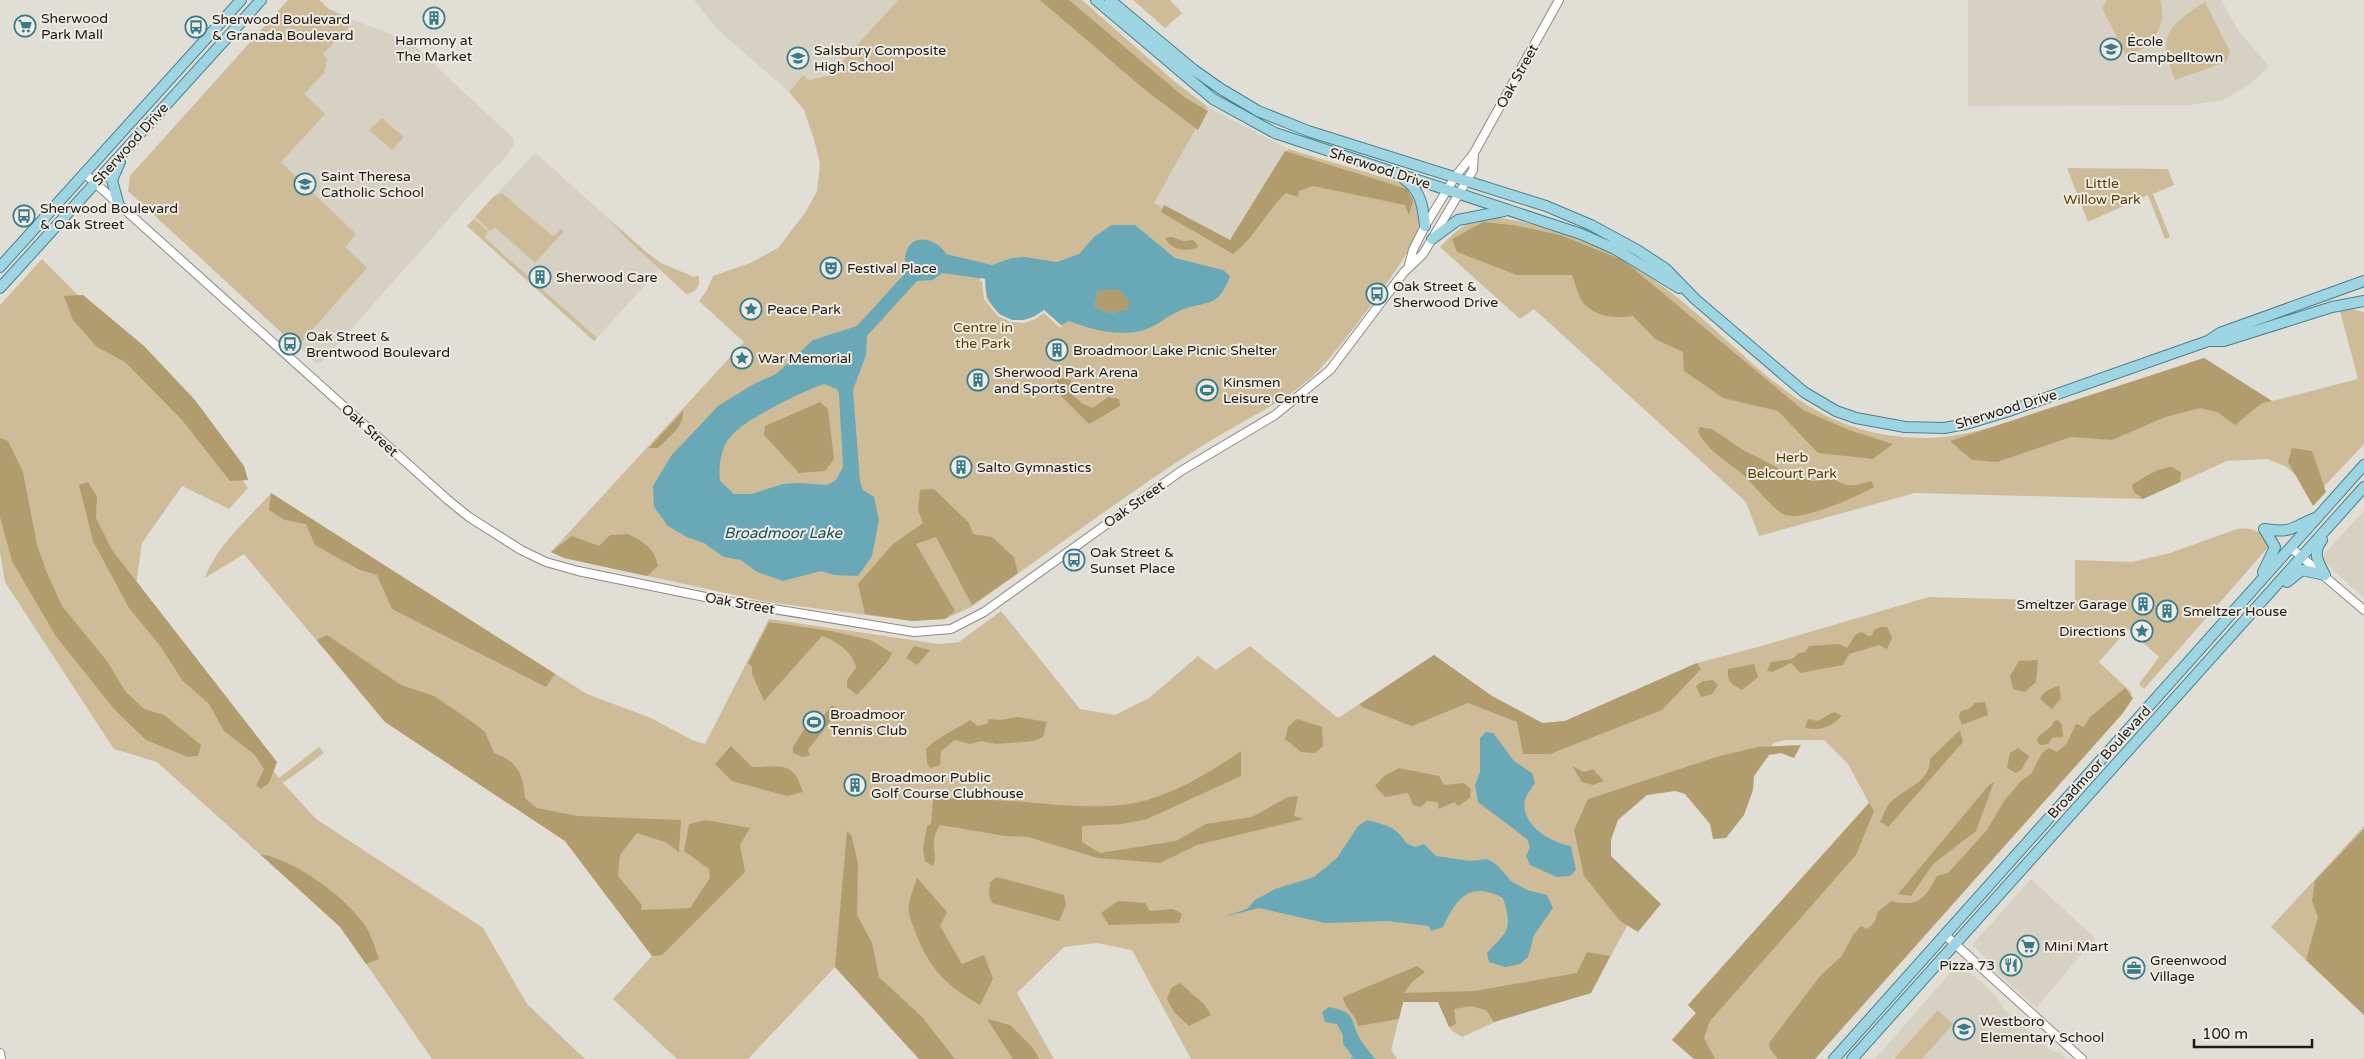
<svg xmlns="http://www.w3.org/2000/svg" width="2364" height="1059" font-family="'Varela Round',sans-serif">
<rect width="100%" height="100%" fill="#e1ded6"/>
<path fill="#d7d1c3" d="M288,0H319L329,9L351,19L409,41L514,139L513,146L499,166H496L321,363H316L128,191L130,176Z
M694,0H898L830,75L809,80L803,75L789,92L717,29Z
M1968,0H2221L2240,33L2269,66L2249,85L2223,100L2190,105L1968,106Z
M1208,107L1288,149L1232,246L1154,203Z
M533,155H538L608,218L659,270L594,341L467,226Z
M2364,511V598L2323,561L2321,557Z
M2031,879L2095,938L2036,1008L1999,974L1991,963L1972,945Z
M1958,964L1983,983L1996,996L2003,1008L2050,1050L2060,1053L2066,1059H1875Z"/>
<path fill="#cdbc97" d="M288,0H319L329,9L351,19L350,26L323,54L327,59L324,73L304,94L325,114L281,162L356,234L345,247L367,268L297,347L128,191L130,176Z
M898,0H1082L1174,81L1208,107L1154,203L1231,246L1288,149L1402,183C1417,195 1421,212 1418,230C1413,253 1332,360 1312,377C1277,407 1232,426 1194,451C1118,500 1045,555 971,607L945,619L912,621L768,602L564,558L551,552L744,342L699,301L707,290L713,276L750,263L778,248L805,213L817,191L820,164L814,139L804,110L789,92L803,75L809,80L830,75Z
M1133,0H1170L1182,13L1165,28Z
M2107,0H2160C2166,16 2159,37 2145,47C2140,51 2132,53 2126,55L2102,8Z
M2205,2L2230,52L2226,62L2175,80C2157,36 2167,26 2205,2Z
M382,118L404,137L392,150L369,130Z
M2067,168L2168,169L2174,185L2153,194L2170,237L2165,239L2148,195L2088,222Z
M502,193L551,235H555L561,229L563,232L535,263L495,227L490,231L475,217L494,196Z
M1489,217C1552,223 1610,247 1661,285C1751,351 1800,438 1926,438C1968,438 2009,421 2049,408C2101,392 2153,375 2204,358L2272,401L2358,379L2340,311L2351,309L2364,312V444L2318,493L2285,466L2267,459L2227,461L2143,499L1915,493L1759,536L1746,502L1534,309L1520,319L1440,247C1455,232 1467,219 1489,217Z
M608,218L645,251L661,263L694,277L698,275C702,284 696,293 686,294L628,240Z
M474,219L488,231L485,238L597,338L594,341L467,226Z
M42,259L193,410L248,488L229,509L182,486L142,543L135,591L279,778L319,747L324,753L283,783L316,819L483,928L527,1004L585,1059H432L340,926L157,762L114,749L106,737L5,582L0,552V305Z
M271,493L587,694L651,718L692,740L705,744L769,619L939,644L959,642L1001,611L1080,709L1115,715L1149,698L1198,656L1216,670L1250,646L1338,718L1434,655L1492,696L1543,723L1565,721L1697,663L1758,647L1929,597L2075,601V560L2132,562L2170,553L2237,529C2254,527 2261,532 2271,544L2144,689L2139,684L2159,657L2128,629L2099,662L2132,693L1808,1059H1694L1672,1040L1696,1013L1688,1005L1869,803L1848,764L1824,740H1785L1774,743L1717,805L1677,772L1606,815V856L1645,892L1591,993L1504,1018L1462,1037L1451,1030L1438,1002H1403L1391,1050L1397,1059H1191L1132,950L1097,943L1064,947L1017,993L1054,1059H919L835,967L748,1059H677L613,999L652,956L565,841L385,722L244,554L205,578C216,546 249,518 271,493Z
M2364,826V1015L2271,927Z
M1938,1010L1953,1024L1922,1059H1894Z"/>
<path fill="#b19c6d" d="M1040,0H1069L1184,97L1208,111L1198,130L1144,89Z
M1285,151L1407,189L1413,201L1409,215L1405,205L1313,186L1299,191L1298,197L1286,193C1266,211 1255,238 1233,254L1161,212L1164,205L1230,240Z
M1483,222L1513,225L1560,235L1623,260L1803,410L1849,430L1893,444L1873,459L1818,453L1778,411L1723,398L1684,371L1683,352L1655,339L1633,316C1616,319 1593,317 1582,301C1578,294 1575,283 1572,275H1517L1457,252L1452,239Z
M1172,237L1183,241L1193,240L1197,244L1198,247C1186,252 1172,251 1165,238Z
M1108,289L1119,290L1130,300L1128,309C1114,314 1107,314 1095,307L1097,292Z
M83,295L144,346L195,400L244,466L248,480L230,481L182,420L125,362L97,347L73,320L64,296Z
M2204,358L2272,401L2262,403L2235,425L2217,412L2200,408L2165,417L2112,440L2071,437L1997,462L1972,460L1950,441Z
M1061,378L1071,380L1069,392L1083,404L1093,408L1108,397L1119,399L1120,406L1089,424L1050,385Z
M820,402L828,409L834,459L825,471L799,473L764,435L765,426Z
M683,411C685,425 668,438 658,448H649Z
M1700,427L1712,429L1743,450L1786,472L1812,481L1834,479C1848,488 1855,486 1871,481L1874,487C1858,496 1802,522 1785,515C1774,511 1752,482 1741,473C1726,460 1706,450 1698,431Z
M0,438L8,441L23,472L37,545L47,573L62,606L107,661L125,691L144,709L164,715L201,745L198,756L188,757L146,740L115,710L55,635L12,561L0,517Z
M2292,448L2312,451L2326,492L2313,506L2288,462Z
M2172,467L2181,472L2180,482L2143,499L2134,492L2132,485C2144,477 2157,468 2172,467Z
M88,482L97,497L96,518L112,550L277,762L269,783L261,789L256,786L264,769L255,755L224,731L209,704L182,680L161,647L129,608L93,541L79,485Z
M934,489L969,523L973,534L992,537L1014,557L1018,573L972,605L936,537L916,544L955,611L945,619L912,621L865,614L858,584L892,545L923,523L918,510L920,490Z
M271,493L555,674L546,687L392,609L377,575L358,569L315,545L306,524L285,520L269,510Z
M628,534C644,542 654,547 658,566L647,576L564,558L551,552L572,536L599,546L610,535Z
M769,622L831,631L870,640L892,653L888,661L857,695L847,687V680L856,668C854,653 835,640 822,636L764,701L752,674V667L748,663Z
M1880,627H1887L1892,638L1887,649L1879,645L1849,654L1843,665L1800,673L1791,663L1772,672L1767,671L1771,662L1792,659L1799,653L1805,652L1809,646L1839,644L1847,648L1856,634L1862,632L1868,636L1872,635L1874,630Z
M327,635L401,685L434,696L474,723L485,732L494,753C518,761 523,774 525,798L537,808L577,816L681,820L679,852L665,842L637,833L620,855L618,876L642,905L641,910L690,908L710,878L709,869L684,851L689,824L706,820L750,828L740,845L745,872L662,955L652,956L565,841L385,722L317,640Z
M914,646L930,650L917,665L906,658Z
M1434,655L1492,696L1542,723L1565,721L1697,663L1701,669L1662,710L1550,754H1523L1517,722L1468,703L1412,726L1362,707L1360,704Z
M2038,660L2036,682L2025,692L2013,689L2010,676L2019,661Z
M1754,664L1758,677L1742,690C1731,684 1727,682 1728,669Z
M1713,680L1718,685L1712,694L1701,697L1696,686L1703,681Z
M2059,685L2061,698L2052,709L2040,699C2045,689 2050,690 2059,685Z
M2125,688L2133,698L2123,713L1815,1059H1778L1770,1049L1769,1043L1821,975L1842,956L1853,935L1861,926L1867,929L1874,923L1878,912L1891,901C1917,907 1925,900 1937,876L1948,873L1987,830L2004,801L2021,781L2031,774L2042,753L2049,748L2057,752L2067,743L2076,724L2084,727L2090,717Z
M1985,702L1988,715L1962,725L1959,717L1961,711L1969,709L1975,703Z
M832,705L839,710L808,750L810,755L803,757L793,753V747L807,725L813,729Z
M1834,712L1842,716C1830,727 1821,731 1805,728L1808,719L1817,721Z
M1018,717L1047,722L1043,737L1034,741L996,744L981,741L970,744L955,740L941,751L940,765L930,768L927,763L926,749C937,737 956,730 970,720L978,726L987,724L989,719L1000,720Z
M1297,719L1322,727L1323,746L1315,753L1301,752L1285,739L1288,727Z
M2058,720L2062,725L2063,737L2052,738L2048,744L2040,745L2038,743L2037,738C2043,731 2051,730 2054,721Z
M1960,730L1963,742L1888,827L1880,822C1883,817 1885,809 1889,804C1902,789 1931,783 1930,759Z
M1801,745L1794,758L1781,753L1769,755L1754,776L1753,790L1744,815L1726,838L1713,839L1710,824L1685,794L1675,791L1647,795L1618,820L1611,840V856L1661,904L1638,932L1620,921L1584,876L1574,830L1588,799L1720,756L1758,747Z
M731,746L752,767C781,767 793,760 803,792L787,796L732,781L715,764Z
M2018,748L2029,756L2022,769L2016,773L2007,768L2010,753Z
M1241,751V776L1147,819L1122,824L1082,826V842L1100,853L1176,841L1206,824L1252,817L1288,797L1298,796L1294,816L1304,819L1197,845L1160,863L1098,858L1028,837L1005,836L940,825C927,845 939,851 933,866L925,861L923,849L927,826L931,824L933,799C964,798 994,800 1025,802C1059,805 1094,809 1128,804C1167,799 1209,773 1241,751Z
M1572,766L1584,772L1593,769L1604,781L1593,785L1582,782Z
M1399,768L1439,776L1444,785L1464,783L1471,789L1470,798L1458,806L1454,802L1439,809L1438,802L1427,801L1421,807L1413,805L1408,793L1385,797L1375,786L1384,776Z
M1994,782L1976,831L1933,864L1911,896L1898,894L1989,785Z
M1869,803L1874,811L1856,855L1710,1021L1704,1038L1715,1059H1694L1672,1040L1696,1013L1688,1005Z
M2364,829V1015L2306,960L2318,917L2312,901L2315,881Z
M847,831L852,837L858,864L857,915L872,943L879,977L922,1017L955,1059H919L835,967Z
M260,854C295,860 343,895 364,924C371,933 375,948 379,959L366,964L340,927Z
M997,877L1064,895L1066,905L1059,921L992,903L989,895L990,882Z
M917,878L947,912L940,926L962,964L984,955L993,979L980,1005C946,986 928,967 915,931C912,923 907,913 909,905C910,896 914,887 917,878Z
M1118,901L1145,903L1150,911L1173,909L1182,914L1179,923L1109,925L1101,913Z
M1587,952L1610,956L1591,993L1494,1022L1486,1010L1472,1006L1454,1009L1456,1024L1449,1027L1438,1002H1403L1399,1019L1358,1026C1355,1012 1346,1012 1343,997L1417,966L1425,972L1412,982L1404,993L1474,991L1577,973Z
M1180,983L1205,1005L1211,1015L1189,1026L1174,1012L1167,999L1171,988Z
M987,1019L1010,1025L1033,1048L1039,1059H1013Z"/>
<path fill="#69a8b7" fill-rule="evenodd" d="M1112,225H1135L1175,258L1223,270L1230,276C1218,307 1212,300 1184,309C1170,313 1158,326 1144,330C1120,337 1091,330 1069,321L1061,325L1044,310C1015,333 984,315 985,279L942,273L933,280L917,281L867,336L866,355L853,390L860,482L863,490L874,497L879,520L872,556L858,576L834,575L821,571L783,581L757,572L741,560L724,557L704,543L687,537L668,526L654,507L653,486L671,456L718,406L754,384L776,374L813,340L857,326L907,271C906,265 904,258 906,252C914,231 938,240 946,254L992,265L1012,258L1024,257L1057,262L1079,254L1094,237ZM1108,289L1119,290L1129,300L1128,309C1114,314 1107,314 1095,307L1097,292ZM824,384L837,389L839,394L843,467L836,480L827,485L799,483L783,484L751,494H734L720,481C718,466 721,445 733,434C748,418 803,391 824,384Z
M1486,732L1493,733L1514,761L1532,773L1535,783C1531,788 1527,794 1525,800C1520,825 1551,843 1571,846L1576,870L1570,876L1557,877L1530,865L1526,856L1530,847L1527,839L1478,802L1475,785L1480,772V738Z
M1367,820C1385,825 1396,826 1406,843L1415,847L1424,844L1436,856L1470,861L1487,859L1497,865L1511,881L1527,890L1547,895L1553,908L1534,935L1528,957L1520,964L1505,967L1489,962L1487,953C1508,930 1513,930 1503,898C1470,881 1457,897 1443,927L1431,931L1429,926L1388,921L1325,923L1259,908L1223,917L1247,909L1255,900L1275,889L1314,877L1337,858L1358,826Z
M1329,1007C1358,1013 1349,1019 1360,1039C1364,1046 1370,1052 1375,1059H1350L1353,1057L1343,1044V1035L1337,1024L1325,1022L1322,1012Z"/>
<path fill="#e1ded6" d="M980,278L985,279L986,298L999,314L1012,320H1024L1034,317L1044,310L1063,327H1059L1044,313L1035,319L1024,323L1011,322L998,316L984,299L982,281H980Z"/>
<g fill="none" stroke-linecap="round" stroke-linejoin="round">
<g stroke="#8d8a82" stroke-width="10">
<path id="minor" d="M84,173L448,500L469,517L521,550L546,562L578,571L725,601L914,632L951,629L984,612L1181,471L1275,415L1330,370L1404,272L1423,254L1473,170L1474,153
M1409,265L1413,250L1425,226L1455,177L1474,153L1559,0
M2291,548L2364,610
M1944,934L2082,1059
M0,1053L1,1059"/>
</g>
<g stroke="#46828f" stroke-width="12">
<path id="major" d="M1096,0L1213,99L1275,133L1581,234L1615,249L1679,288
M1110,0L1194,70L1221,89L1258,111L1308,131L1546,206L1591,225L1637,250L1666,269L1695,299L1804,392L1836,411L1856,418L1905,427L1944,428L1966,424L2006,412L2208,341L2220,333L2364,281
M1404,179C1421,190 1423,207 1425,226
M119,206L112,180L120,162
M1432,239L1458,220L1504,211
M0,267L241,0
M0,288L261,0
M2208,341H2224L2332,307L2364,301
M2264,529C2295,534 2292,526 2318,517
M2322,540C2312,553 2318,562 2325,575
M2263,572L2275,547L2264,529
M2287,582L2302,570L2325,575
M1834,1059L2364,465
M1852,1059L2364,487"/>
</g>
<use href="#minor" stroke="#fff" stroke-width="8"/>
<use href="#major" stroke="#9ed5e2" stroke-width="10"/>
</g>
<defs>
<g id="building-ring" transform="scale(1.125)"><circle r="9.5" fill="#efebe3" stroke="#387c8b" stroke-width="1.5"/><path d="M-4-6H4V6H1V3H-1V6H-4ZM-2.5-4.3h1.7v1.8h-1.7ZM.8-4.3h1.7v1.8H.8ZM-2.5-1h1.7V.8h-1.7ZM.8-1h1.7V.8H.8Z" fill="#387c8b"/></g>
<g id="supermarket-ring" transform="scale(1.125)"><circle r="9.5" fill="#efebe3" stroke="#387c8b" stroke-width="1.5"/><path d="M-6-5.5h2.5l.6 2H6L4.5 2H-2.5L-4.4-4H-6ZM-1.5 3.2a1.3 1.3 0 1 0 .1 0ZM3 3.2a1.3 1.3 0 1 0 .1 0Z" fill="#387c8b"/></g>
<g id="bus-ring" transform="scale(1.125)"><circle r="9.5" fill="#efebe3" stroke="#387c8b" stroke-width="1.5"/><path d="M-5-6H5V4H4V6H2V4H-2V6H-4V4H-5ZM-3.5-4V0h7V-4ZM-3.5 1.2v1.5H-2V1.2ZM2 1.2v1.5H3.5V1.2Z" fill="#387c8b"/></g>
<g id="school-ring" transform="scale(1.125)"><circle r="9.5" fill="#efebe3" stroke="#387c8b" stroke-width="1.5"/><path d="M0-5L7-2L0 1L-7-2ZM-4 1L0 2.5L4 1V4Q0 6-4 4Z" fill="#387c8b"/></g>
<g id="theatre-ring" transform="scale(1.125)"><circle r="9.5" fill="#efebe3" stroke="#387c8b" stroke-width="1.5"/><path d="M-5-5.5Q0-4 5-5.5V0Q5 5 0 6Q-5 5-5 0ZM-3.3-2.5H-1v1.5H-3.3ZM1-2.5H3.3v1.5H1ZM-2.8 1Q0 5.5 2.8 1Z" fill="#387c8b"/></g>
<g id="sight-ring" transform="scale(1.125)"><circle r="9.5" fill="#efebe3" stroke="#387c8b" stroke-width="1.5"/><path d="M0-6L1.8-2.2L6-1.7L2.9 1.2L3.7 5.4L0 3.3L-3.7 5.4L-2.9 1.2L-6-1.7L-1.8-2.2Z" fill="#387c8b"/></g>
<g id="stadium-ring" transform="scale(1.125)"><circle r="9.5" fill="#efebe3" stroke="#387c8b" stroke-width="1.5"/><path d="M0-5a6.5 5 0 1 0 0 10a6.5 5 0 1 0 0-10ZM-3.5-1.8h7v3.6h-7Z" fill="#387c8b"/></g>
<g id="restaurant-ring" transform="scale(1.125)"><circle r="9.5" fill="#efebe3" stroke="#387c8b" stroke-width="1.5"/><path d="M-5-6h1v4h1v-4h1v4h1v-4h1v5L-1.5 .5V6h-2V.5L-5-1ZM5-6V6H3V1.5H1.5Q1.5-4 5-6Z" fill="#387c8b"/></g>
<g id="office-ring" transform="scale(1.125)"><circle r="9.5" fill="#efebe3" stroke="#387c8b" stroke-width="1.5"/><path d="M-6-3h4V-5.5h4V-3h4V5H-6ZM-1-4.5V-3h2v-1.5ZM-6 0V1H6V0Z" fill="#387c8b"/></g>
</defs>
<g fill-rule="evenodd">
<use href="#building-ring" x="434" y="18"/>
<use href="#supermarket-ring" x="25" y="26"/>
<use href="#bus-ring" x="196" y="27"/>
<use href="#school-ring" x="2111" y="49"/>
<use href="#school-ring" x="798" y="58"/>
<use href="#school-ring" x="305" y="184"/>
<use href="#bus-ring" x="24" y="216"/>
<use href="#theatre-ring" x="831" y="268"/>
<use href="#building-ring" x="540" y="277"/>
<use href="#bus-ring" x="1377" y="294"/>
<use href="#sight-ring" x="751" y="309"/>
<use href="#bus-ring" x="290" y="344"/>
<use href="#building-ring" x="1057" y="350"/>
<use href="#sight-ring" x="742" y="358"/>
<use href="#building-ring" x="978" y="380"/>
<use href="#stadium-ring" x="1207" y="390"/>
<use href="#building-ring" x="961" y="467"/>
<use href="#bus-ring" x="1074" y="560"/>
<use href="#building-ring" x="2143" y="604"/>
<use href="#building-ring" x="2167" y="611"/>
<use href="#sight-ring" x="2142" y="631"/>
<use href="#stadium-ring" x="814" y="722"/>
<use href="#building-ring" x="855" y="785"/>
<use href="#supermarket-ring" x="2028" y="946"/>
<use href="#restaurant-ring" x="2011" y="965"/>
<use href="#office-ring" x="2134" y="968"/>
<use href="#school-ring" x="1964" y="1029"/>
</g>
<g text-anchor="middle" stroke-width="4" stroke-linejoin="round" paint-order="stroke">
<g font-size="14" fill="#1c1b18" stroke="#efebe3" text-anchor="start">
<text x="41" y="23">Sherwood<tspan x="41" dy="16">Park Mall</tspan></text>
<text x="212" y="24">Sherwood Boulevard<tspan x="212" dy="16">&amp; Granada Boulevard</tspan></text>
<text x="434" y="45" text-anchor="middle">Harmony at<tspan x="434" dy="16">The Market</tspan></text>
<text x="2127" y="46">École<tspan x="2127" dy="16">Campbelltown</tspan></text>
<text x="814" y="55">Salsbury Composite<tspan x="814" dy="16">High School</tspan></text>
<text x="321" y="181">Saint Theresa<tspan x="321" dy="16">Catholic School</tspan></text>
<text x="40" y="213">Sherwood Boulevard<tspan x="40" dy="16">&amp; Oak Street</tspan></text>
<text x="847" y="273">Festival Place</text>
<text x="556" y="282">Sherwood Care</text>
<text x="1393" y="291">Oak Street &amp;<tspan x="1393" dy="16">Sherwood Drive</tspan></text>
<text x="767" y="314">Peace Park</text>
<text x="306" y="341">Oak Street &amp;<tspan x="306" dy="16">Brentwood Boulevard</tspan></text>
<text x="1073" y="355">Broadmoor Lake Picnic Shelter</text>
<text x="758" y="363">War Memorial</text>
<text x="994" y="377">Sherwood Park Arena<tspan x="994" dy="16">and Sports Centre</tspan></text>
<text x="1223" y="387">Kinsmen<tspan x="1223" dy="16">Leisure Centre</tspan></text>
<text x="977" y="472">Salto Gymnastics</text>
<text x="1090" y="557">Oak Street &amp;<tspan x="1090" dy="16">Sunset Place</tspan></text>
<text x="2127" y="609" text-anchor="end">Smeltzer Garage</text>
<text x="2183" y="616">Smeltzer House</text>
<text x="2126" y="636" text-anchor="end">Directions</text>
<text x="830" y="719">Broadmoor<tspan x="830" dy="16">Tennis Club</tspan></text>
<text x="871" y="782">Broadmoor Public<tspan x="871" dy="16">Golf Course Clubhouse</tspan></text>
<text x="2044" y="951">Mini Mart</text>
<text x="2150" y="965">Greenwood<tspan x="2150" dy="16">Village</tspan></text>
<text x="1995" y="970" text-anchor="end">Pizza 73</text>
<text x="1980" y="1026">Westboro<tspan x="1980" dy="16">Elementary School</tspan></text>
</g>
<g font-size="14" fill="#1c1b18" stroke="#efebe3">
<text transform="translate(1517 76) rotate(-61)" y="5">Oak Street</text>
<text transform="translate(130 144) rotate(-48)" y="5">Sherwood Drive</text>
<text transform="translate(1380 168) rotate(18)" y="5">Sherwood Drive</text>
<text transform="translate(2006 409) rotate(-17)" y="5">Sherwood Drive</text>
<text transform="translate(370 430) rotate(42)" y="5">Oak Street</text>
<text transform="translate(1134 504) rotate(-35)" y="5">Oak Street</text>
<text transform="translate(740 603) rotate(10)" y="5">Oak Street</text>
<text transform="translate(2099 762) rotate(-48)" y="5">Broadmoor Boulevard</text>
</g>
<g font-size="14" fill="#564000" stroke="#efebe3">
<text x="2102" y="188">Little<tspan x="2102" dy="16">Willow Park</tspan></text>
<text x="983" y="332">Centre in<tspan x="983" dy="16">the Park</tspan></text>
<text x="1792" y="462">Herb<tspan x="1792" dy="16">Belcourt Park</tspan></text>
</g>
<g font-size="15" font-style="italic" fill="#184f5a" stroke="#efebe3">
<text x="783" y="538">Broadmoor Lake</text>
</g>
</g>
<path d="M2194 1039v8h118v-8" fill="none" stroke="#1c1b18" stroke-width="2.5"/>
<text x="2202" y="1039" font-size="15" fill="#1c1b18" stroke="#efebe3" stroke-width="4" paint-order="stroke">100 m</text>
</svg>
